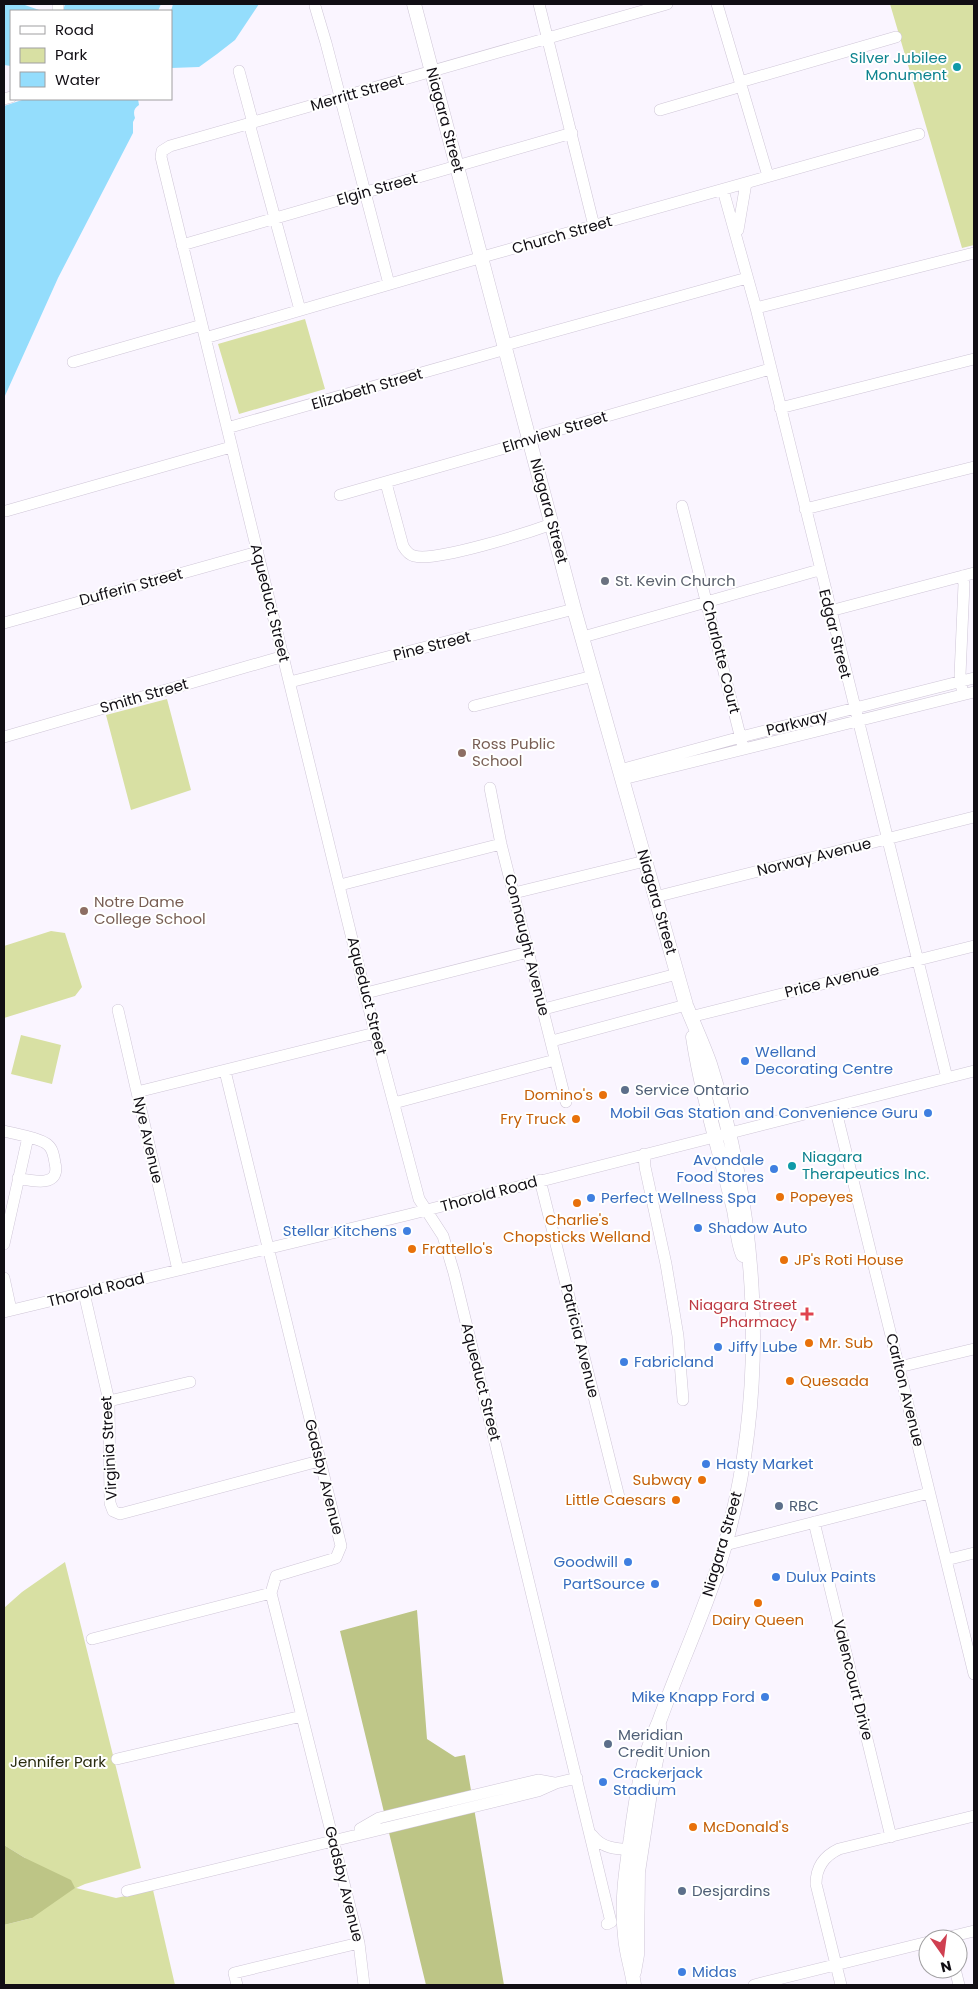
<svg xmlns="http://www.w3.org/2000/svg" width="978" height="1989" font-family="Poppins,sans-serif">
<rect width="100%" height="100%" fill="#faf5ff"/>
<path fill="#d8e0a3" d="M890,4H974V245L962,248Z
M305,319L325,389L239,414L218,344Z
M167,699L191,790L131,810L106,715Z
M51,931L65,933L82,987L75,996L4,1018V946Z
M21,1035L61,1045L52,1084L11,1074Z
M65,1562L141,1868L85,1884L76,1888L116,1898L153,1890L175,1985H4V1925L32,1918L25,1858L4,1845V1608L22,1592Z"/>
<path fill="#bdc586" d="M417,1610L427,1739L455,1757L465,1755L504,1985H426L340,1631Z
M4,1845L25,1858L71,1880L75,1888L32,1918L4,1925Z"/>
<path fill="#94ddfc" d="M4,4H22L42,11H11V66L4,65Z
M65,4H161L158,11H63Z
M173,4H259L235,40L217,54L199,67L171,68V11Z
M25,99H138L139,105C134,108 133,112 135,118L133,122V133L58,278L4,398V106Z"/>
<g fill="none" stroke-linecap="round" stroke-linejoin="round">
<g stroke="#cfc6d7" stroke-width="12">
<path id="minor" d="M539,4L594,226
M717,4L768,176
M315,6L326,43L389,284
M58,11V4
M239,71L253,123
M740,82L896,37
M4,99L11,97
M660,110L742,86
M249,123L300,310
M723,190L756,308L947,1078
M738,230L746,183
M182,245L572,133
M756,308L974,253
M205,338L493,254L919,134
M505,345L747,278
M73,362L202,325
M780,408L974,359
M227,428L506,349
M386,483L403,546C406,551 409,555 414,556C436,562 527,533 552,524
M340,495L519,444L541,435L770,369
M682,506L742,743
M805,509L974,467
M6,511L231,447
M830,611L974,573
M4,623L258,552
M583,637L819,570
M290,682L574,609
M962,689L960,675L964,584L962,576
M474,706L593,676
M4,737L284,656
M620,770L741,737L974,678
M623,779L974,692
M490,788L501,844L566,1102
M340,885L501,844
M514,893L645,861
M655,897L974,817
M366,993L528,952
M544,1009L677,974
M118,1010L178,1270
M690,1017L974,946
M552,1041L686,1005
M225,1071L341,1546L336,1558L276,1576L271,1593L359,1943L364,1985
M137,1092L375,1033
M394,1103L555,1060
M835,1107L974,1674
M4,1131C15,1134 41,1138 48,1145C53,1149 54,1157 55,1163C61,1188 32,1181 18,1178
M644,1154L645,1167L666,1264L678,1336L683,1400
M540,1180L620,1501
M4,1244L28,1137
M4,1278L11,1310
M84,1293L109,1401L110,1503L113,1511L120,1514L319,1461
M4,1312L407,1215L974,1071
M899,1367L974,1349
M109,1401L190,1382
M814,1522L891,1837
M725,1545L929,1493
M946,1560L974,1553
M92,1639L271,1593
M117,1759L302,1716
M360,1829L379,1818L538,1780L554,1783
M592,1835C603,1850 620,1849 637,1850
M127,1891L538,1791L556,1783L577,1778
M607,1924L611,1922L610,1918L454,1273L443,1236L419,1199L375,1033L161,157L162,151L170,146L667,4
M941,1939L974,1931
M955,1969L959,1985
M237,1985L234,1973L359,1943
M754,1985L928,1942
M841,1985L816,1884C816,1868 824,1856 839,1849L974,1816"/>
</g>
<g stroke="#cfc6d7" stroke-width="15">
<path id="major" d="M414,4L574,609L686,1005C694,1025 703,1044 710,1064C759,1219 769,1388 725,1545C708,1605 680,1663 659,1722C642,1758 636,1798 631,1837C626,1870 621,1903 625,1936C626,1953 632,1969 634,1985
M693,1037C702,1096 720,1152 734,1210C737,1225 737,1241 743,1255
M634,1972L637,1955L638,1872L652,1780L659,1746V1725"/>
</g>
<use href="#minor" stroke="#fff" stroke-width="11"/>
<use href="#major" stroke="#fff" stroke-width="14"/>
</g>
<g fill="#0f9aa8" stroke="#fff" stroke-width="2">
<circle cx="957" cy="67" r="5"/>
<circle cx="792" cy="1166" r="5"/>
</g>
<circle fill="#6b7280" stroke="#fff" stroke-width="2" cx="605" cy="581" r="5"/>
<g fill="#8d6e63" stroke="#fff" stroke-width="2">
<circle cx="462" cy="753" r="5"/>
<circle cx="84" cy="911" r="5"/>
</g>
<g fill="#3f7fe0" stroke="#fff" stroke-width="2">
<circle cx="745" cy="1061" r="5"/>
<circle cx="928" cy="1113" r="5"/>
<circle cx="774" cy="1169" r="5"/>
<circle cx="591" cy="1198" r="5"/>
<circle cx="698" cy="1228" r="5"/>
<circle cx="407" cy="1231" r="5"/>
<circle cx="718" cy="1347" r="5"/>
<circle cx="624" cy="1362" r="5"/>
<circle cx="706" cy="1464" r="5"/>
<circle cx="628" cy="1562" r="5"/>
<circle cx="776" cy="1577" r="5"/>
<circle cx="655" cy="1584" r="5"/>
<circle cx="765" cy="1697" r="5"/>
<circle cx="603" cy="1782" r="5"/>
<circle cx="682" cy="1972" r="5"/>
</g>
<g fill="#5c6f8a" stroke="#fff" stroke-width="2">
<circle cx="625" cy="1090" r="5"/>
<circle cx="779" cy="1506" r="5"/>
<circle cx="608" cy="1744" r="5"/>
<circle cx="682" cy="1891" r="5"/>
</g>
<g fill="#e8710a" stroke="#fff" stroke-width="2">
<circle cx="603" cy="1095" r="5"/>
<circle cx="576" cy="1119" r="5"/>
<circle cx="780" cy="1197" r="5"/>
<circle cx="577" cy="1203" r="5"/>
<circle cx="412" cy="1249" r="5"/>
<circle cx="784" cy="1260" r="5"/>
<circle cx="809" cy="1343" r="5"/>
<circle cx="790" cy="1381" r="5"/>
<circle cx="702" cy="1480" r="5"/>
<circle cx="676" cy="1500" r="5"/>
<circle cx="758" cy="1603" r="5"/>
<circle cx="693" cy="1827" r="5"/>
</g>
<path fill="#e0444e" stroke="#fff" stroke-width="2" d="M804.5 1306.5h5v5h5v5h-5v5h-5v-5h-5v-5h5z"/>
<g text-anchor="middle" stroke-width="4" stroke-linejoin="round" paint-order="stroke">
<g font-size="15" fill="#0d838f" stroke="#fff" text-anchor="end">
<text x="947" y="63">Silver Jubilee<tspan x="947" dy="17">Monument</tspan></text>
<text x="802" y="1162" text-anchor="start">Niagara<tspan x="802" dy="17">Therapeutics Inc.</tspan></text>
</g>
<g font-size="15" fill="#110e14" stroke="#fff">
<text transform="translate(357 93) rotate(-16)" y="5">Merritt Street</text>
<text transform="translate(445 120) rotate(75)" y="5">Niagara Street</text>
<text transform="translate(377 189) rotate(-16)" y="5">Elgin Street</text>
<text transform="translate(562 235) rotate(-16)" y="5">Church Street</text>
<text transform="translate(367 389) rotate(-16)" y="5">Elizabeth Street</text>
<text transform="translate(555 432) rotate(-17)" y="5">Elmview Street</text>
<text transform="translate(549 511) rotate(75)" y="5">Niagara Street</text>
<text transform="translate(131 587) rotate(-15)" y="5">Dufferin Street</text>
<text transform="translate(270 603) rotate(76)" y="5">Aqueduct Street</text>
<text transform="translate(835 634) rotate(76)" y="5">Edgar Street</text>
<text transform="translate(432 646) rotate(-14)" y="5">Pine Street</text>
<text transform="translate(721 657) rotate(76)" y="5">Charlotte Court</text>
<text transform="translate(144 696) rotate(-16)" y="5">Smith Street</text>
<text transform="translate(797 723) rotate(-14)" y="5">Parkway</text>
<text transform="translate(814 857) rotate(-14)" y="5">Norway Avenue</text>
<text transform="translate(657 902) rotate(74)" y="5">Niagara Street</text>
<text transform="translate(527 945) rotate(76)" y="5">Connaught Avenue</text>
<text transform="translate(832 981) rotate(-14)" y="5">Price Avenue</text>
<text transform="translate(367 996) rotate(76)" y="5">Aqueduct Street</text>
<text transform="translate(148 1140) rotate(77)" y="5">Nye Avenue</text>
<text transform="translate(489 1194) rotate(-15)" y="5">Thorold Road</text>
<text transform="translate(96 1290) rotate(-14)" y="5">Thorold Road</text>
<text transform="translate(580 1341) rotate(76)" y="5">Patricia Avenue</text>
<text transform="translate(481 1382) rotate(76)" y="5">Aqueduct Street</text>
<text transform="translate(905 1390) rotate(76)" y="5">Carlton Avenue</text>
<text transform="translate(109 1448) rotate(-93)" y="5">Virginia Street</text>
<text transform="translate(324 1477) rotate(76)" y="5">Gadsby Avenue</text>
<text transform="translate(722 1544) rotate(-74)" y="5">Niagara Street</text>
<text transform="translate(853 1680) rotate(76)" y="5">Valencourt Drive</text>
<text transform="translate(344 1884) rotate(76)" y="5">Gadsby Avenue</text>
</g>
<g font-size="15" fill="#5b616d" stroke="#fff" text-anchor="start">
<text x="615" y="586">St. Kevin Church</text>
</g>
<g font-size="15" fill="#785e54" stroke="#fff" text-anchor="start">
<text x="472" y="749">Ross Public<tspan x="472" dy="17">School</tspan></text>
<text x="94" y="907">Notre Dame<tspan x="94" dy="17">College School</tspan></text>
</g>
<g font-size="15" fill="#366cbe" stroke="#fff" text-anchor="start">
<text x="755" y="1057">Welland<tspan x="755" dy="17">Decorating Centre</tspan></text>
<text x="918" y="1118" text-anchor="end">Mobil Gas Station and Convenience Guru</text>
<text x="764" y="1165" text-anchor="end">Avondale<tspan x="764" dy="17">Food Stores</tspan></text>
<text x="601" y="1203">Perfect Wellness Spa</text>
<text x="708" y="1233">Shadow Auto</text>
<text x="397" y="1236" text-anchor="end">Stellar Kitchens</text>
<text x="728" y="1352">Jiffy Lube</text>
<text x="634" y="1367">Fabricland</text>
<text x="716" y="1469">Hasty Market</text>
<text x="618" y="1567" text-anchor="end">Goodwill</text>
<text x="786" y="1582">Dulux Paints</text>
<text x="645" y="1589" text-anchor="end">PartSource</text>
<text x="755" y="1702" text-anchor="end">Mike Knapp Ford</text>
<text x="613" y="1778">Crackerjack<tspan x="613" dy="17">Stadium</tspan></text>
<text x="692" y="1977">Midas</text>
</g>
<g font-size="15" fill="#4e5e75" stroke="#fff" text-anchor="start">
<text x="635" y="1095">Service Ontario</text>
<text x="789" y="1511">RBC</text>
<text x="618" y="1740">Meridian<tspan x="618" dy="17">Credit Union</tspan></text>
<text x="692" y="1896">Desjardins</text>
</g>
<g font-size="15" fill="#c56008" stroke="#fff" text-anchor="start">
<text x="593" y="1100" text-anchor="end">Domino's</text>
<text x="566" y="1124" text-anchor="end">Fry Truck</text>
<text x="790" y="1202">Popeyes</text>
<text x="577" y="1225" text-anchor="middle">Charlie's<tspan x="577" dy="17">Chopsticks Welland</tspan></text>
<text x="422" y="1254">Frattello's</text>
<text x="794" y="1265">JP's Roti House</text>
<text x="819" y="1348">Mr. Sub</text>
<text x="800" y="1386">Quesada</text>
<text x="692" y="1485" text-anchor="end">Subway</text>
<text x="666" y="1505" text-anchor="end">Little Caesars</text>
<text x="758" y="1625" text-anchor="middle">Dairy Queen</text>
<text x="703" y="1832">McDonald's</text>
</g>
<g font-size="15" fill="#be3a42" stroke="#fff" text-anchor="end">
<text x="797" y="1310">Niagara Street<tspan x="797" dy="17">Pharmacy</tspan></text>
</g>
<g font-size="15" fill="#292c0f" stroke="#fff">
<text x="58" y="1767">Jennifer Park</text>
</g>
</g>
<rect width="978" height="1989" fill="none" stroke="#110e14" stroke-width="10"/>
<rect x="10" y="10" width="162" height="90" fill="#ffffff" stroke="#a09fa1"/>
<rect x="20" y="26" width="25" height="8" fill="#ffffff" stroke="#a09fa1"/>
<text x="55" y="35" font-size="15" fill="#110e14">Road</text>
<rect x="20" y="48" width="25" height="15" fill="#d8e0a3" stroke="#a09fa1"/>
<text x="55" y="60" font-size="15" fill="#110e14">Park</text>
<rect x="20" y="72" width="25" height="15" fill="#94ddfc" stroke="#a09fa1"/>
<text x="55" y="85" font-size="15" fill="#110e14">Water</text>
<g transform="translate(943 1954) rotate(166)"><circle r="24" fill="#ffffff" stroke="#a09fa1"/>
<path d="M0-4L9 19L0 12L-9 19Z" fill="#cf3f50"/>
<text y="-8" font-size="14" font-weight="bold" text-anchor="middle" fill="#110e14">N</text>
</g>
</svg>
